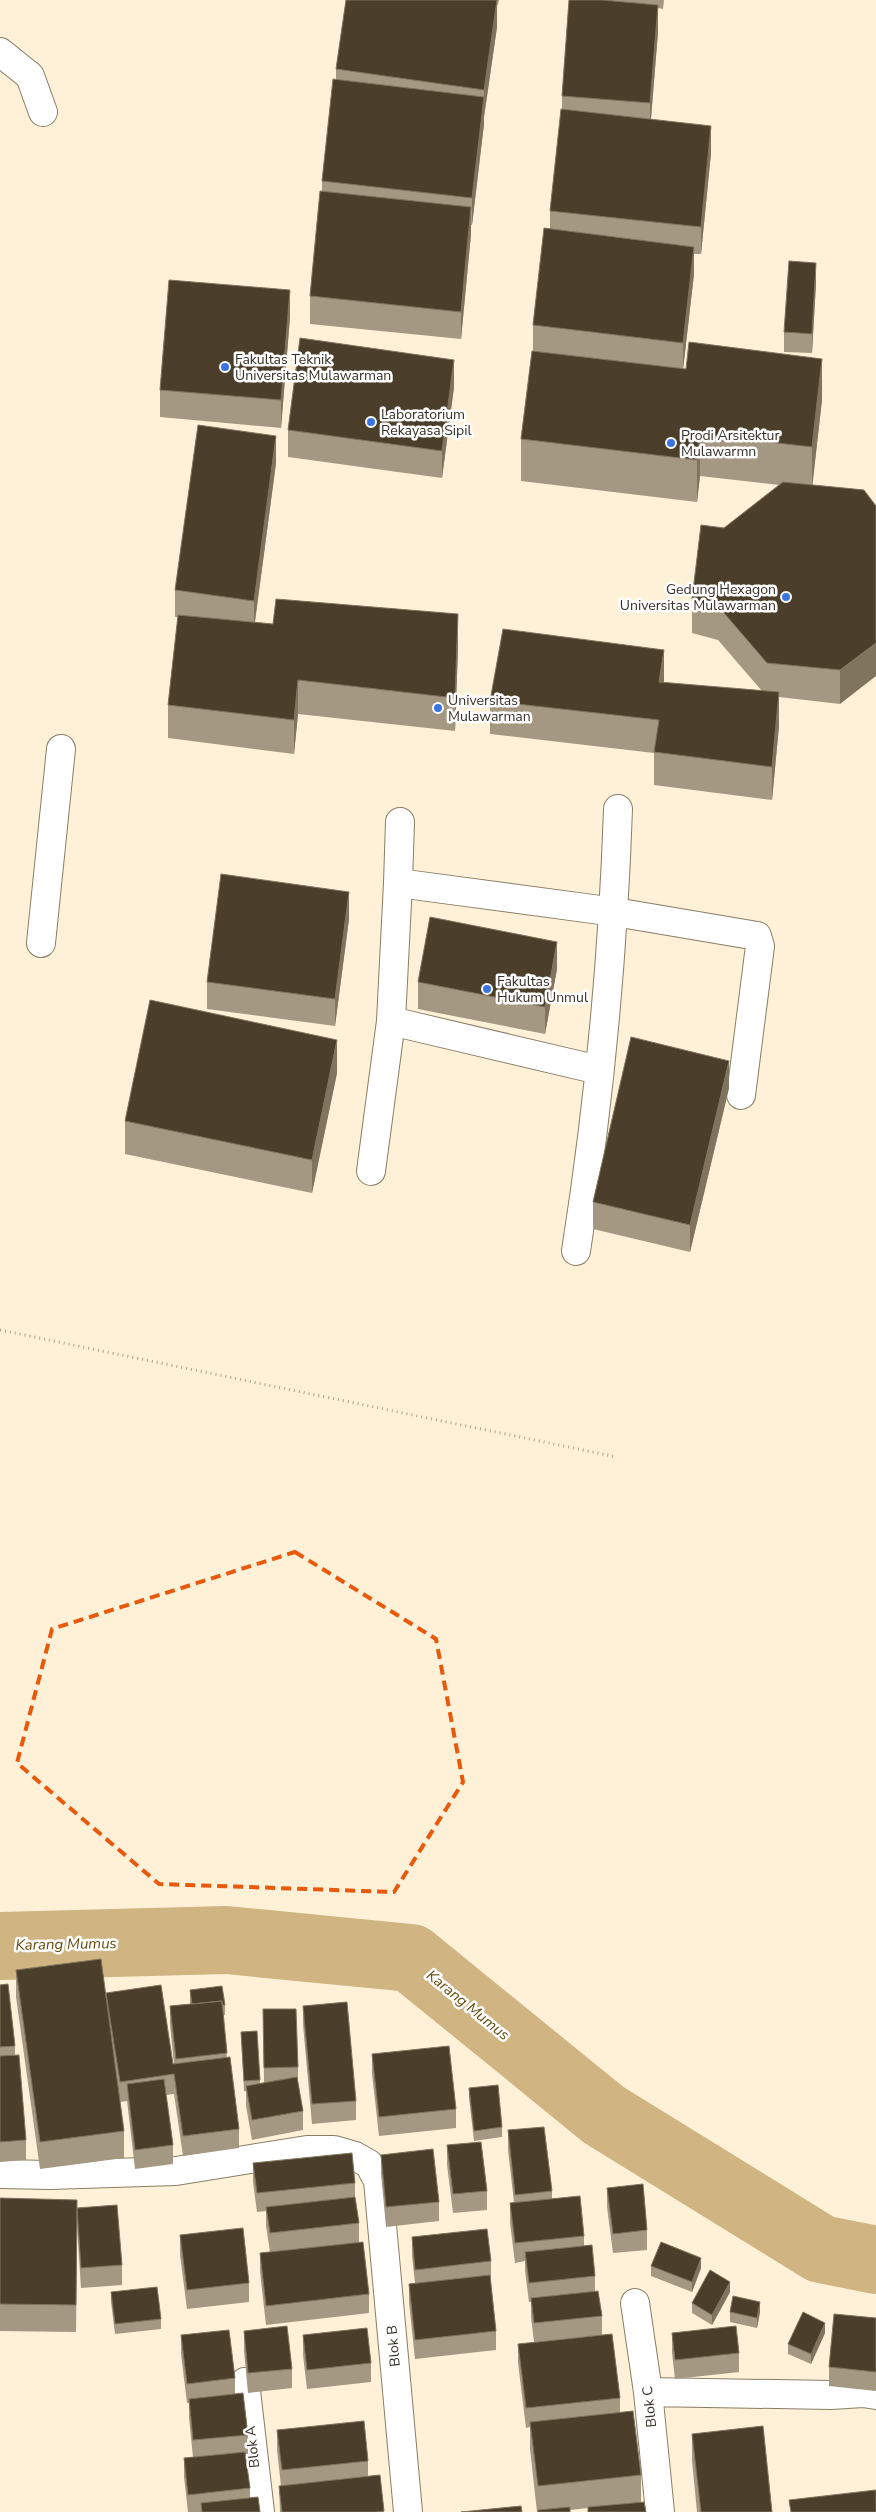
<svg xmlns="http://www.w3.org/2000/svg" width="876" height="2512" font-family="'Nunito Sans',sans-serif">
<rect width="100%" height="100%" fill="#fff1d8"/>
<g fill="none" stroke-linecap="round" stroke-linejoin="round">
<path stroke="#d0b482" stroke-width="68" d="M0,1946L226,1940L411,1958L604,2115L821,2249L876,2260"/>
<g stroke="#897d66" stroke-width="30">
<path id="minor" d="M0,52L30,76L43,112
M400,822L398,883L615,912L757,936L760,946L741,1095
M41,943L61,749
M391,1021L599,1070
M371,1171L391,1021L398,883
M576,1251C599,1105 613,957 618,809
M0,2174L50,2175L176,2171L307,2150H334L355,2156L369,2164L378,2181L408,2512
M635,2303L648,2392L660,2512
M245,2382L260,2512
M648,2392L831,2395L863,2393L876,2395"/>
</g>
<path stroke="#aea390" stroke-width="3" stroke-dasharray="1 4" stroke-linecap="butt" d="M0,1330L617,1457"/>
<use href="#minor" stroke="#fff" stroke-width="28"/>
</g>
<path fill="#a59882" d="M346,0H499L498,5H497V27L484,117V124L472,225H471V234L461,339L310,324V296L322,191V181L336,79V69Z
M569,0H664L663,9L658,8V32L651,119L711,153L701,254H694V274L683,369L822,400L812,485L864,490L840,704L779,697V726L772,800L654,785V753L490,734V701L664,683L762,691L718,640L692,633V599L724,528L779,485L700,476L697,502L521,481V439L533,351V325L550,229V211L562,109V96Z
M816,283L812,353L784,352V332Z
M290,317L281,428L160,417V390Z
M454,387L442,478L288,457V430Z
M276,463L255,622L458,648L455,731L298,714L294,754L168,738V705L178,617H175V590Z
M349,919L335,1026L207,1009V982Z
M557,969L545,1034L418,1009V982Z
M337,1073L312,1193L125,1154V1121Z
M729,1088L690,1252L593,1229V1202Z
M16,1970L106,1998V1993L173,2064H174L170,2025V2006L190,2004V1990L225,2005V2015H223L227,2058L239,2129V2148L183,2156L174,2094L166,2095L173,2145V2164L135,2169L127,2101L120,2102L124,2131V2158L40,2169L16,1997Z
M0,1985L15,2046V2055L26,2140V2160L0,2162Z
M303,2006L356,2101V2120L312,2124L303,2025Z
M263,2009L298,2067V2086L303,2111V2130L252,2140L246,2106V2091H244L241,2032L257,2031L260,2084L264,2083Z
M372,2054L456,2109V2128L379,2136L372,2074Z
M469,2088L502,2127V2137L474,2141L469,2098Z
M508,2130L552,2191V2199L584,2236V2246L595,2276V2291L602,2316V2335L534,2342L531,2317V2302H529L525,2271V2261L515,2263L510,2223V2203H514L508,2150Z
M447,2145L487,2191V2210L453,2213L447,2165Z
M381,2155L439,2202V2221L386,2227L381,2174Z
M253,2163L355,2183V2197L359,2223V2242L369,2294V2313L266,2325L260,2272V2253L270,2252L266,2226V2211L257,2212L253,2182Z
M607,2188L647,2230V2250L613,2253L607,2207Z
M0,2198L77,2208L122,2265V2285L81,2288L77,2227L76,2332L0,2331Z
M180,2235L249,2283V2302L187,2309L180,2255Z
M412,2237L491,2261V2281H490L496,2331V2350L415,2359L409,2303V2284L415,2283L412,2256Z
M651,2266L701,2268L692,2292L651,2276Z
M111,2292L161,2319V2329L115,2334L111,2302Z
M730,2292L712,2325L692,2313V2303Z
M730,2312H760L757,2328L730,2322Z
M876,2318V2391L829,2386V2367Z
M244,2331L292,2369V2388L248,2393L244,2351Z
M672,2333L739,2353V2372L675,2379L672,2353Z
M825,2333L811,2364L788,2354V2344Z
M181,2335L235,2378V2394L248,2435V2454H245L250,2488V2498L260,2512H188L184,2477V2458L193,2457L189,2418V2403H187L181,2354Z
M303,2335L371,2363V2382L307,2389L303,2355Z
M518,2344L620,2398V2412L641,2475V2502L646,2512H588V2508L570,2510V2512H537L530,2449V2427L526,2428L518,2363Z
M277,2430L368,2461V2476L380,2475L384,2512H280L279,2486H281L277,2450Z
M692,2434L772,2512H697L692,2461Z"/>
<path fill="#81745f" d="M497,0V27L484,117V90Z
M658,5V32L650,130V103Z
M484,97V124L472,225V198Z
M711,126V153L701,254V227Z
M471,207V234L461,339V312Z
M694,247V274L683,370V343Z
M816,263V283L812,353V334Z
M290,290V317L281,428V400Z
M822,359V400L812,489V447Z
M454,360V387L442,478V451Z
M700,434V476L697,502V460Z
M276,436V463L254,628V601Z
M458,614V648L455,731V698Z
M876,643V676L840,704V670Z
M664,650V683L659,682Z
M298,680V714L294,754V720Z
M779,692V726L772,800V767Z
M349,892V919L335,1026V999Z
M557,942V969L545,1034V1007Z
M337,1040V1073L312,1193V1160Z
M729,1061V1088L690,1252V1225Z
M701,2258V2268L692,2292V2282Z
M730,2282V2292L712,2325V2315Z
M760,2302V2312L757,2328V2318Z
M825,2323V2333L811,2364V2354Z"/>
<path fill="#4b3f2b" stroke="#81745f" d="M346,0H497L484,90L336,69Z
M569,0H603L658,5L650,103L562,96Z
M333,79L484,97L472,198L322,181Z
M561,109L711,126L701,227L550,211Z
M320,191L471,207L461,312L310,296Z
M544,228L694,247L683,343L533,325Z
M789,261L816,263L812,334L784,332Z
M169,280L290,290L281,400L160,390Z
M300,338L454,360L442,451L288,430Z
M689,342L822,359L812,447L700,434L697,460L521,439L532,351L686,369Z
M198,425L276,436L254,601L175,590Z
M783,482L864,490L876,506V643L840,670L767,663L718,606L692,599L701,525L724,528Z
M276,599L458,614L455,698L298,680L294,720L168,705L178,615L273,624Z
M503,629L664,650L659,682L779,692L772,767L654,752L659,720L490,701Z
M221,874L349,892L335,999L207,982Z
M430,917L557,942L545,1007L418,982Z
M150,1000L337,1040L312,1160L125,1121Z
M631,1037L729,1061L690,1225L593,1202Z
M101,1959L124,2131L40,2142L16,1970Z
M8,1984L15,2046L0,2047V1985Z
M161,1985L173,2064L230,2057L239,2129L183,2136L174,2074L120,2082L106,1993Z
M222,1986L225,2005H222V2001L192,2004L190,1990Z
M222,2001L227,2053L176,2059L170,2006Z
M347,2002L356,2101L312,2104L303,2006Z
M263,2009H296L298,2067L264,2068Z
M257,2031L260,2080L244,2081L241,2032Z
M449,2046L456,2109L379,2117L372,2054Z
M19,2055L26,2140L0,2142V2056Z
M297,2077L303,2111L252,2120L246,2086Z
M164,2079L173,2145L135,2150L127,2084Z
M498,2085L502,2127L474,2131L469,2088Z
M544,2127L552,2191L515,2195L508,2130Z
M481,2142L487,2191L453,2194L447,2145Z
M433,2149L439,2202L386,2207L381,2155Z
M352,2153L355,2183L257,2193L253,2163Z
M643,2184L647,2230L613,2234L607,2188Z
M580,2196L584,2236L515,2243L510,2203Z
M355,2197L359,2223L270,2233L266,2207Z
M0,2198L77,2200L76,2305L0,2304Z
M117,2205L122,2265L81,2268L77,2208Z
M243,2228L249,2283L187,2290L180,2235Z
M487,2229L491,2261L415,2270L412,2237Z
M363,2242L369,2294L266,2306L260,2253Z
M661,2242L701,2258L692,2282L651,2266Z
M592,2245L595,2276L529,2283L525,2252Z
M710,2270L730,2282L712,2315L692,2303Z
M490,2275L496,2331L415,2340L409,2284Z
M157,2287L161,2319L115,2324L111,2292Z
M598,2291L602,2316L534,2323L531,2298Z
M733,2296L760,2302L757,2318L730,2312Z
M803,2312L825,2323L811,2354L788,2344Z
M834,2314L876,2318V2372L829,2367Z
M287,2326L292,2369L248,2373L244,2331Z
M736,2326L739,2353L675,2360L672,2333Z
M367,2328L371,2363L307,2370L303,2335Z
M229,2330L235,2378L187,2384L181,2335Z
M612,2334L620,2398L526,2408L518,2344Z
M243,2393L248,2435L193,2440L189,2399Z
M633,2411L641,2475L538,2486L530,2422Z
M364,2421L368,2461L282,2470L277,2430Z
M763,2426L772,2512H701L692,2434Z
M245,2452L250,2488L188,2495L184,2458Z
M380,2475L384,2511L376,2512H282L279,2486Z
M876,2490V2512H791L789,2500Z
M258,2497L260,2512H202L201,2503Z
M644,2502L646,2512H588V2507Z
M521,2506L522,2512H461Z
M570,2507V2512H538V2510Z"/>
<path fill="none" stroke="#e8590c" stroke-width="4" stroke-dasharray="10 6" stroke-linejoin="round" d="M295,1552L436,1639L463,1782L394,1892L159,1884L17,1763L52,1629Z"/>
<g fill="#3a74e3" stroke="#fff" stroke-width="2">
<circle cx="225" cy="367" r="5"/>
<circle cx="371" cy="422" r="5"/>
<circle cx="671" cy="443" r="5"/>
<circle cx="786" cy="597" r="5"/>
<circle cx="438" cy="708" r="5"/>
<circle cx="487" cy="989" r="5"/>
</g>
<g text-anchor="middle" stroke-width="5" stroke-linejoin="round" paint-order="stroke">
<g font-size="14" fill="#363127" stroke="#fff" text-anchor="start">
<text x="235" y="364">Fakultas Teknik<tspan x="235" dy="16">Universitas Mulawarman</tspan></text>
<text x="381" y="419">Laboratorium<tspan x="381" dy="16">Rekayasa Sipil</tspan></text>
<text x="681" y="440">Prodi Arsitektur<tspan x="681" dy="16">Mulawarmn</tspan></text>
<text x="776" y="594" text-anchor="end">Gedung Hexagon<tspan x="776" dy="16">Universitas Mulawarman</tspan></text>
<text x="448" y="705">Universitas<tspan x="448" dy="16">Mulawarman</tspan></text>
<text x="497" y="986">Fakultas<tspan x="497" dy="16">Hukum Unmul</tspan></text>
</g>
<g font-size="14" fill="#363127" stroke="#fff">
<text transform="translate(393 2346) rotate(-95)" y="5">Blok B</text>
<text transform="translate(649 2407) rotate(-96)" y="5">Blok C</text>
<text transform="translate(252 2447) rotate(-96)" y="5">Blok A</text>
</g>
<g font-size="15" font-style="italic" fill="#684c0e" stroke="#fff">
<text transform="translate(66 1944) rotate(-1)" y="5">Karang Mumus</text>
<text transform="translate(468 2005) rotate(39)" y="5">Karang Mumus</text>
</g>
</g>
</svg>
